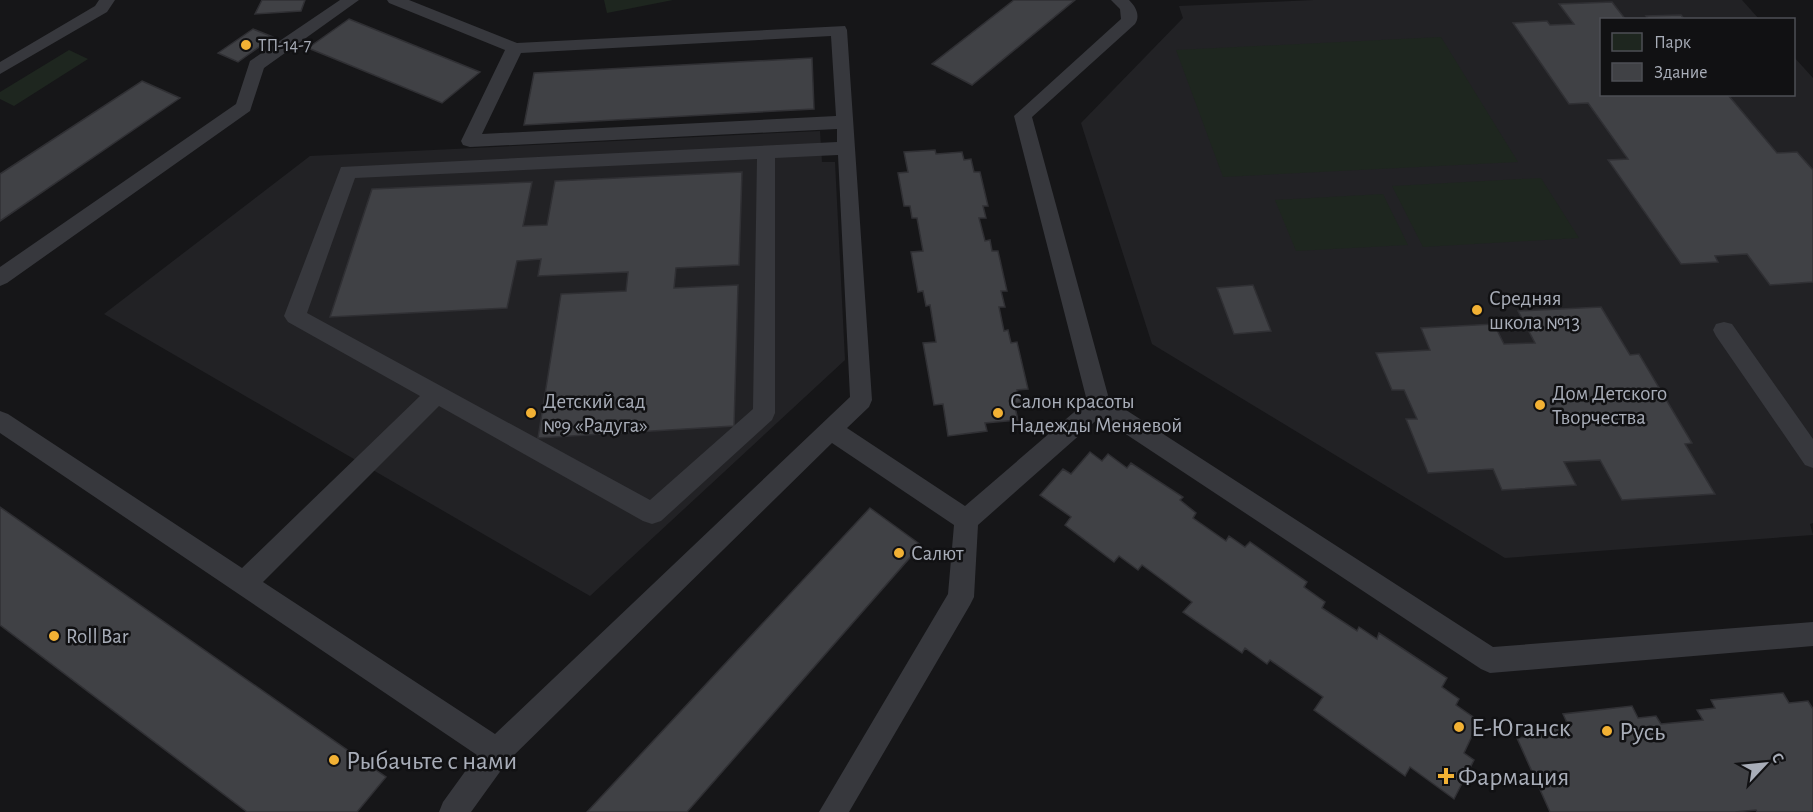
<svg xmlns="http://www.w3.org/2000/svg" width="1813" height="812" font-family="'Alegreya Sans',sans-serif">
<rect width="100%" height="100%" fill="#161618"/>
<path fill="#222225" d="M1314,0H1742L1759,19L1602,20V94H1794V57L1813,78V523L1810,524L1813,535L1505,558L1152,344L1081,123L1183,18L1179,6Z
M820,131L822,162H835L845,360L590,596L104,314L310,156Z"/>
<path fill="#1e261f" d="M604,0H673L607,13Z
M1441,37L1518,162L1223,177L1176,50Z
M69,50L88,59L14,106L0,99V92Z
M1541,178L1579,238L1423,247L1392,186Z
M1383,194L1408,245L1296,251L1275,200Z"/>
<path fill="#404145" stroke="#303034" stroke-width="1.5" d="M262,0H305L301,11L255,14Z
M1014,0H1075L972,85L932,64Z
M1612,2L1626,20H1602V94H1749L1729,96L1777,153L1797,152L1813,170V282L1770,285L1747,254L1715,256L1718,262L1681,264L1608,160L1628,159L1588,103L1569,104L1513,23L1547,21L1550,25L1574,24L1559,4Z
M1681,15L1685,20H1649L1646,16Z
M349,19L480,72L442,103L308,48Z
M253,29L273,37L238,62L218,53Z
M812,58L814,109L524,125L534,73Z
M142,81L180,98L0,221V174Z
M935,150L936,154L962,152L964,160L971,159L974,172H980L988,206H983L986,218H979L985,241L990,240L992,251H998L1007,291H1001L1005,307H999L1004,331L1008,330L1011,343L1017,342L1028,389L1017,390L1021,402L1014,403L1018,420L985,423L987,431L948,436L943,404L934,405L923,343L936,342L930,305L926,306L923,291L918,292L911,252L923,251L917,218H912L910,206H904L898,173L908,172L904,152Z
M742,172L739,265L676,268L674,288L738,285L734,426L538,438L561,294L626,291L628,272L538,276L541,259L517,261L507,308L330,317L372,189L532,182L523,226L547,225L555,181Z
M1253,285L1271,331L1234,334L1217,288Z
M1601,307L1630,355L1639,354L1692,443L1685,444L1715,494L1622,500L1600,460L1564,462L1576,485L1502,490L1493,469L1428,473L1406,419H1417L1404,390H1392L1376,353L1430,350L1421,328L1494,324L1504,344L1535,343L1518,311Z
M1090,452L1102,461L1108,454L1127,468L1131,463L1183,497L1180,500L1196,513L1193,518L1226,541L1229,536L1245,547L1250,542L1307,582L1304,587L1325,602L1322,608L1357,631L1359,627L1377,639L1379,633L1447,678L1442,687L1459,699L1456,705L1479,721L1464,753L1474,760L1454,799L1410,767L1405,776L1314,710L1323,697L1270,660L1267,664L1245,648L1242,653L1183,612L1192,602L1142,565L1138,570L1119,556L1114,562L1065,525L1071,517L1040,495L1063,469L1071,474Z
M0,507L386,777L357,812H247L0,625Z
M870,508L921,545L687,812H587Z
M1783,693L1789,703L1808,701L1813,709V812H1757L1756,810L1735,812H1550L1517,738L1549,734L1546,728L1568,725L1563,714L1632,706L1638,718L1656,716L1661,724L1703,720L1697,710L1715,708L1711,700Z"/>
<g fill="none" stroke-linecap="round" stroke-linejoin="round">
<path fill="#37383d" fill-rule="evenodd" d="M99,0H115L107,12L0,74V62L95,6Z
M340,0H359L264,68L250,111L7,283L0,286V267L236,104L250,61Z
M387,0H409L517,43L845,26L847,30L872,400L869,407L847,428L965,506L1087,401L1014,116L1121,19L1120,9L1111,0H1129C1135,6 1141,15 1135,24L1032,117L1109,399L1493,647L1813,622V646L1490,673L1481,669L1100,417L978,525L974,597L970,605L849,812H819L948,594L954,525L832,443L507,762L471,812H439L443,802L477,755L0,433V411L8,414L242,568L420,396L288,322L284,316L341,167L837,142V129L470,147L463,145L461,141L505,50L389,3ZM831,36L836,116L482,134L521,53ZM838,155L850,397L495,734L263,582L439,406L643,521L652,524L661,521L772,420L775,413V158ZM757,159L753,409L650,500L307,313L355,178Z
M1724,322L1732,324L1813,439V468L1805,465L1716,336L1713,330L1716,324Z"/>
</g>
<g fill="#f2b134" stroke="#111113" stroke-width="2">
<circle cx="246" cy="45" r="6"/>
<circle cx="1477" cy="310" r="6"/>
<circle cx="1540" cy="405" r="6"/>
<circle cx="531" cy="413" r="6"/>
<circle cx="998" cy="413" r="6"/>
<circle cx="899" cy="553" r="6"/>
<circle cx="54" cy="636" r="6"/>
<circle cx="1459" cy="727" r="6"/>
<circle cx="1607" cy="731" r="6"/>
<circle cx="334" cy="760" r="6"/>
<path d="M1443 767h6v6h6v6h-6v6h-6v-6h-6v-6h6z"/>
</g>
<g text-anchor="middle" stroke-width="5" stroke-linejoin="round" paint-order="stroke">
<g font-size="18" fill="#a8adb8" stroke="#111113" text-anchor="start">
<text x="258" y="51">ТП-14-7</text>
</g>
<g font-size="21" fill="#a8adb8" stroke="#111113" text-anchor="start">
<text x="1489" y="305">Средняя<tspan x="1489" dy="24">школа №13</tspan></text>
<text x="1552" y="400">Дом Детского<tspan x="1552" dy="24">Творчества</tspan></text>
<text x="543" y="408">Детский сад<tspan x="543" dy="24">№9 «Радуга»</tspan></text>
<text x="1010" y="408">Салон красоты<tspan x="1010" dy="24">Надежды Меняевой</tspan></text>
<text x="911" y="560">Салют</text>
<text x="66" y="643">Roll Bar</text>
</g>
<g font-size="26" fill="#a8adb8" stroke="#111113" text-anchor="start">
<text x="1471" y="736">Е-Юганск</text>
<text x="1619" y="740">Русь</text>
<text x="346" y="769">Рыбачьте с нами</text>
<text x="1458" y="785">Фармация</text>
</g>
</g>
<rect x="1600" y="18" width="195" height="78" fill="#111113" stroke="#4d4f55" stroke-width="1.5"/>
<rect x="1612" y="33" width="30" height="18" fill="#1e261f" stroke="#4d4f55" stroke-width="1.5"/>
<text x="1654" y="48" font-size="18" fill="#a8adb8">Парк</text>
<rect x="1612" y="63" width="30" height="18" fill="#404145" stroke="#4d4f55" stroke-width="1.5"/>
<text x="1654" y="78" font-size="18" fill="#a8adb8">Здание</text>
<g transform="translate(1765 764) rotate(64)" stroke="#111113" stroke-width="4.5" paint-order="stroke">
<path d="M0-4.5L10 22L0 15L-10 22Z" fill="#a8adb8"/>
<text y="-9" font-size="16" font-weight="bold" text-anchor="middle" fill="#a8adb8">С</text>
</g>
</svg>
